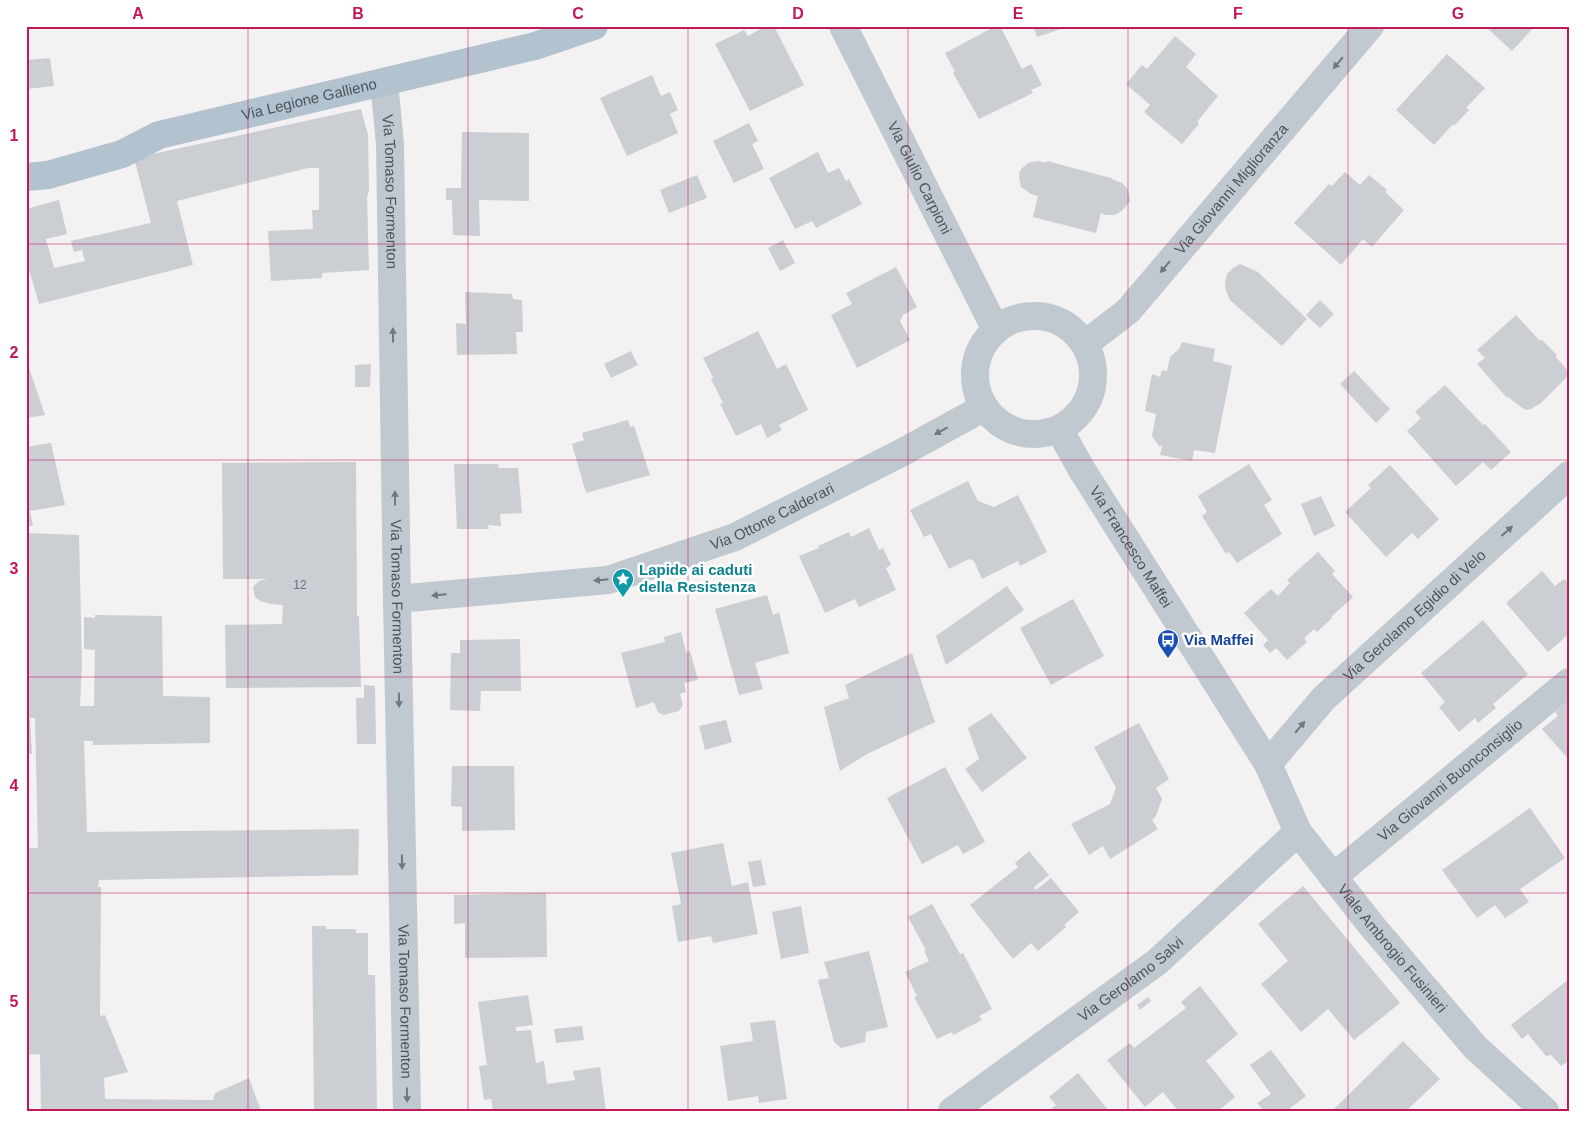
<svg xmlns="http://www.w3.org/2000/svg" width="1595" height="1137" font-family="Helvetica,sans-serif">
<rect width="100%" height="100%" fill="#f3f1f1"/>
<path fill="#cbced3" d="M766,26H774L804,85L750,111L715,44L744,30L748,36Z
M996,26H1000L1022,69L1031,64L1042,85L1031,90L1033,93L979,119L953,73L955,72L945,53Z
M1033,26H1067V27L1037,37Z
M1485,26H1535L1512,51Z
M1175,36L1196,54L1186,67L1218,96L1197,122L1199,124L1182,144L1144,112L1150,105L1126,84L1142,65L1147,69Z
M1447,54L1485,88L1466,108L1469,110L1454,126L1453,124L1434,145L1396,110Z
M50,58L54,86L26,89V60Z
M652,75L661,96L670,92L678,110L670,114L678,133L627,156L600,98Z
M361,109L368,135L369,191L367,197L369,270L322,273V278L271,281L268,231L313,229L312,210H319V168H308L177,201L193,265L39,304L26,259V209L59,200L67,234L46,239L54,268L85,261L82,250L74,252L71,241L151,223L134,158Z
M749,123L758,141L752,144L764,169L734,183L713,141Z
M462,132L529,133V201L479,200L480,236L453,235L452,200H446V188H461Z
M818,152L828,173L839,168L846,181L849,179L862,204L816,228L812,221L795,229L769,178Z
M1038,161L1047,163V161L1111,178L1112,179L1122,183L1128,189L1130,201L1123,210L1115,215H1106L1101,213L1096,233L1033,217L1038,196L1031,194L1021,187L1019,177L1020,170L1028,163Z
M1345,172L1360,185L1369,175L1387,190L1385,192L1404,210L1372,247L1363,239L1341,265L1294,223L1329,184L1332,186Z
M697,175L707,198L669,213L660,190Z
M783,240L795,263L780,271L768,248Z
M1240,264L1258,272L1307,319L1282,346L1230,300L1226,291L1225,282L1227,274L1233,268Z
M896,267L917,307L903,315L900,321L910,340L857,368L831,315L852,304L846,293Z
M465,292L512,294L513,299L522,300L523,332H516L517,354L457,355L456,323L466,324Z
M1320,300L1334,314L1320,328L1306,315Z
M1516,315L1540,341L1541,339L1557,355L1555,356L1569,372V375L1541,403L1531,409L1525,410L1508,397L1507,398L1477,364L1485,358L1477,350Z
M758,331L777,369L786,364L808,410L779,425L782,430L767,438L761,424L736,436L720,404L723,403L711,379L713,377L703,358Z
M1182,342L1215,349L1213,361L1232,366L1215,453L1194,450L1192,461L1160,455L1162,446H1159L1152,436L1156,414L1145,411L1152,374L1160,377L1162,370L1167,371L1170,357L1179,349Z
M631,351L638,365L611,378L604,364Z
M26,362H27L45,415L26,418Z
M371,364L370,387H355V365Z
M1354,371L1390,409L1376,423L1340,384Z
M1445,385L1483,425L1485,424L1511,452L1491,470L1483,462L1456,486L1407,431L1421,418L1415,412Z
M628,420L630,427L634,426L650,475L586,493L572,444L584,440L582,433Z
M51,443L65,505L30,511L33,526H26V447Z
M356,462L357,616H359L361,687L226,688L225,625L282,624L283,605L270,604L260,601L255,597L253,587L259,581L267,579H223L222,463Z
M454,464H498L499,468H518L522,513L500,514L501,526L488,525L489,529H457Z
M1249,464L1272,500L1264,505L1282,534L1237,563L1229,552L1226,554L1202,516L1207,512L1198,496Z
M1390,465L1439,519L1418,539L1412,533L1386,557L1345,512L1371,488L1368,485Z
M968,481L978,501L994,507L1018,495L1047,552L1020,566L1018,561L982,579L974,561L969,559L949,569L931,534L924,537L910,510Z
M1321,496L1335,526L1314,536L1301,504Z
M869,528L879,550L883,548L891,565L886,568L896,590L859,607L855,599L825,613L799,556L819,548L818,546L849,532L851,537Z
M26,533L79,535L82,665L80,706H94L95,650L84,649V617L95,618V615L162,616L163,696L210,697V743L93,745V741H84L87,832L359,829L358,875L99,880L98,887H101L100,1016L105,1015L128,1072L104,1078L105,1099L213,1100L215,1093L249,1078L261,1111H41L40,1054L26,1055V848H38L35,718H30L32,754H26Z
M1318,552L1335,571L1332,574L1353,597L1331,617L1332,618L1317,632L1314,629L1304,638L1307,642L1287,660L1276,648L1270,653L1263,645L1268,640L1244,613L1271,589L1278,596L1290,583L1287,580Z
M1542,571L1555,586L1564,579L1569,584V634L1548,652L1506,603Z
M1007,586L1024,610L946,665L936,636Z
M767,595L773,615L779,612L789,653L755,663L763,689L739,695L715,609Z
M1073,599L1104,656L1051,685L1020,628Z
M1483,620L1528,674L1493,704L1496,708L1478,723L1475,718L1459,732L1439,707L1445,702L1421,673Z
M681,632L686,652L690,651L698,680L684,683L686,692L680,694L683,705L679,711L663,715L658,712L654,702L636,708L621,653L665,642L664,637Z
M520,639L521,691H481L480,711L450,710L451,653H460V640Z
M912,653L935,722L867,754L840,771L824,707L849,698L845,685Z
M364,685L375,686L376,744H357L356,698H364Z
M1569,700V760L1542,729L1558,716L1555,712Z
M991,713L1027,758L982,792L965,769L979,759L968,728Z
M726,720L732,742L705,750L699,726Z
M1139,723L1169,779L1156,788L1162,799L1156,816L1152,820L1158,829L1110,859L1103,846L1089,855L1071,824L1110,804L1116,788L1094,747Z
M452,766H514L515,830L462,831V807L451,806Z
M945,767L985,842L963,854L958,845L922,864L887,798Z
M1530,808L1565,858L1520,889L1529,902L1505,918L1495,905L1477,918L1442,870Z
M723,843L732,886L748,882L758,934L713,943L711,936L678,942L672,906L681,904L671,853Z
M1029,851L1049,875L1034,887L1036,890L1051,878L1079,912L1064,925L1066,927L1038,951L1031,943L1013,959L970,905L1018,867L1015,863Z
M761,860L766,885L753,887L748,862Z
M1303,886L1400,1003L1354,1040L1328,1009L1301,1032L1261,984L1288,961L1258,924Z
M546,893L547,957L465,958V923L454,924V895Z
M932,904L960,954L963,953L992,1009L979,1016L982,1020L953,1035L952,1032L937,1039L914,997L917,996L905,972L929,961L924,951L926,950L908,917Z
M801,906L809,953L781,959L772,912Z
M312,926H326V929H356V933H368V975H375L377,1111H314Z
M869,951L888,1027L866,1032L865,1042L841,1048L834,1042L818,980L829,978L824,962Z
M1569,979V1061L1561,1066L1551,1055L1546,1056L1528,1034L1522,1039L1511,1025Z
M1200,986L1238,1034L1206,1061L1235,1097L1218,1111H1178L1163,1092L1145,1107L1107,1060L1130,1043L1134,1048L1186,1008L1181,1002Z
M528,995L533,1025L516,1027V1031L531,1030L536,1063L544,1061L547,1084L575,1080L573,1071L600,1067L606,1111H493L491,1099L484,1100L479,1066L487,1065L478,1002Z
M1148,997L1151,1001L1140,1010L1137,1005Z
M775,1020L787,1099L759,1103L758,1096L728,1101L720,1046L753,1041L750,1023Z
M582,1026L584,1040L556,1043L554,1029Z
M1403,1041L1440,1079L1406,1111H1332Z
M1271,1050L1306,1096L1289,1109L1290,1111H1264L1257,1103L1271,1094L1250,1065Z
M1078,1073L1109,1111H1049L1056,1105L1049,1097Z"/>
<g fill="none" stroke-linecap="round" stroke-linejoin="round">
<g stroke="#c0c9cf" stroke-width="28">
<path id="s1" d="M843,26L996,330"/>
<path id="s2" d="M384,82L390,144L397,599L407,1111"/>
<circle cx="1034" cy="375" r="59"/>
<path id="s3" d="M1085,344L1128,311L1370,26"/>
<path id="s4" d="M1059,429L1082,470L1268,764L1298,832L1372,926L1475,1047L1545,1111"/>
<path id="s5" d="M397,599L608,580L735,537L901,453L983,408"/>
<path id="s6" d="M1268,764L1324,698L1569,475"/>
<path id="s7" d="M1333,877L1569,682"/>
<path id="s8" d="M952,1111L1157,962L1298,832"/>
</g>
<path stroke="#b2c2ce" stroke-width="28" id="s9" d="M26,177L48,175L122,154L159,135L535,46L594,26"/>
</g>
<defs><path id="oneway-solid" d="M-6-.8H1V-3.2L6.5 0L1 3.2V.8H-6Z" transform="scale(1.25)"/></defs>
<g fill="#6d7880">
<use href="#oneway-solid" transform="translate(1338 63) rotate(130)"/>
<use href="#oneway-solid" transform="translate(1165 267) rotate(130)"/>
<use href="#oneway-solid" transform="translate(393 335) rotate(-91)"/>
<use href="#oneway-solid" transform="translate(941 431) rotate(151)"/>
<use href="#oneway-solid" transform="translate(395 498) rotate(-91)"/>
<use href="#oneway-solid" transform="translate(1507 531) rotate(-42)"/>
<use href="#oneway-solid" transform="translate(601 580) rotate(174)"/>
<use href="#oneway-solid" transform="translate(439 595) rotate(175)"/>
<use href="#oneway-solid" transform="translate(399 700) rotate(89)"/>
<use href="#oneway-solid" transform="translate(1300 727) rotate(-50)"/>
<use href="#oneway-solid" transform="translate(402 862) rotate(89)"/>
<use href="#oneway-solid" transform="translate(407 1095) rotate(89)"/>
</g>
<path fill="none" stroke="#c2185b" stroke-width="1" stroke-opacity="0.55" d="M248,26V1111M468,26V1111M688,26V1111M908,26V1111M1128,26V1111M1348,26V1111M26,244H1569M26,460H1569M26,677H1569M26,893H1569"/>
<defs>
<g id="sight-pin" transform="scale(1.125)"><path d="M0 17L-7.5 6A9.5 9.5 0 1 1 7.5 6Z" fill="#0f9aa8" stroke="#fff"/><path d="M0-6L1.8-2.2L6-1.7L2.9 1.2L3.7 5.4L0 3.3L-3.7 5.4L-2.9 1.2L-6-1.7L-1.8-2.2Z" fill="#fff"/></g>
<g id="bus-pin" transform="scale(1.125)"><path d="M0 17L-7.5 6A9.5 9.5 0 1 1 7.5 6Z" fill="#1a4fb4" stroke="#fff"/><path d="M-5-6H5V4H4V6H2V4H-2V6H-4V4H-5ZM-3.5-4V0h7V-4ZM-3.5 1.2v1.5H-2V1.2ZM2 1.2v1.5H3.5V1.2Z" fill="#fff"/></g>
</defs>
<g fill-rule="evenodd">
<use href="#sight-pin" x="623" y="579"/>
<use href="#bus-pin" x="1168" y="640"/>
</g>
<g text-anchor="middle" stroke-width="5" stroke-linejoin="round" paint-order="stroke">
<g font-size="12" fill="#6a737b">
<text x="300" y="589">12</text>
</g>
<g font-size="15" fill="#4a555e" stroke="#fff">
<text dy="5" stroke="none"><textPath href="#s9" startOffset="295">Via Legione Gallieno</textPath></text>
<text dy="5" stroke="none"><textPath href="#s1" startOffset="170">Via Giulio Carpioni</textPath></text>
<text dy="5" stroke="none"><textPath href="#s3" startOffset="214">Via Giovanni Miglioranza</textPath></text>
<text dy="5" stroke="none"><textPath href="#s2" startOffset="110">Via Tomaso Formenton</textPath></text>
<text dy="5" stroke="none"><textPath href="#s5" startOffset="388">Via Ottone Calderari</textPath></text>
<text dy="5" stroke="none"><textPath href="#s4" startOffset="138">Via Francesco Maffei</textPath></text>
<text dy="5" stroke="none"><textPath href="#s2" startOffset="515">Via Tomaso Formenton</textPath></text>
<text dy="5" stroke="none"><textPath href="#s6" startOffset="209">Via Gerolamo Egidio di Velo</textPath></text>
<text dy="5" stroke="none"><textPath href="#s7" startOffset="152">Via Giovanni Buonconsiglio</textPath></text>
<text dy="5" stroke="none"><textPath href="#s4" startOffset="619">Viale Ambrogio Fusinieri</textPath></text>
<text dy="5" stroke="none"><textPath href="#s8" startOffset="222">Via Gerolamo Salvi</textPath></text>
<text dy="5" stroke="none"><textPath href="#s2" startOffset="920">Via Tomaso Formenton</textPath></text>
</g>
<g font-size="15" font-weight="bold" fill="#0d838f" stroke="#fff" text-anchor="start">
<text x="639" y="575">Lapide ai caduti<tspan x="639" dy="17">della Resistenza</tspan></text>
</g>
<g font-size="15" font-weight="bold" fill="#164399" stroke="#fff" text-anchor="start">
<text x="1184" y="645">Via Maffei</text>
</g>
</g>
<rect width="1595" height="1137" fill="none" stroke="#ffffff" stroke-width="55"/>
<rect x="28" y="28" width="1540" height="1082" fill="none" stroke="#c2185b" stroke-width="2"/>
<g font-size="16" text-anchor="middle" font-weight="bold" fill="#c2185b">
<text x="138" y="19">A</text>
<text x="358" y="19">B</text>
<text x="578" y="19">C</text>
<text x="798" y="19">D</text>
<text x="1018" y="19">E</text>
<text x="1238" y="19">F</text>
<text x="1458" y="19">G</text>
<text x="14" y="141">1</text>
<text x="14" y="358">2</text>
<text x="14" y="574">3</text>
<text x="14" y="791">4</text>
<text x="14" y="1007">5</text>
</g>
</svg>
